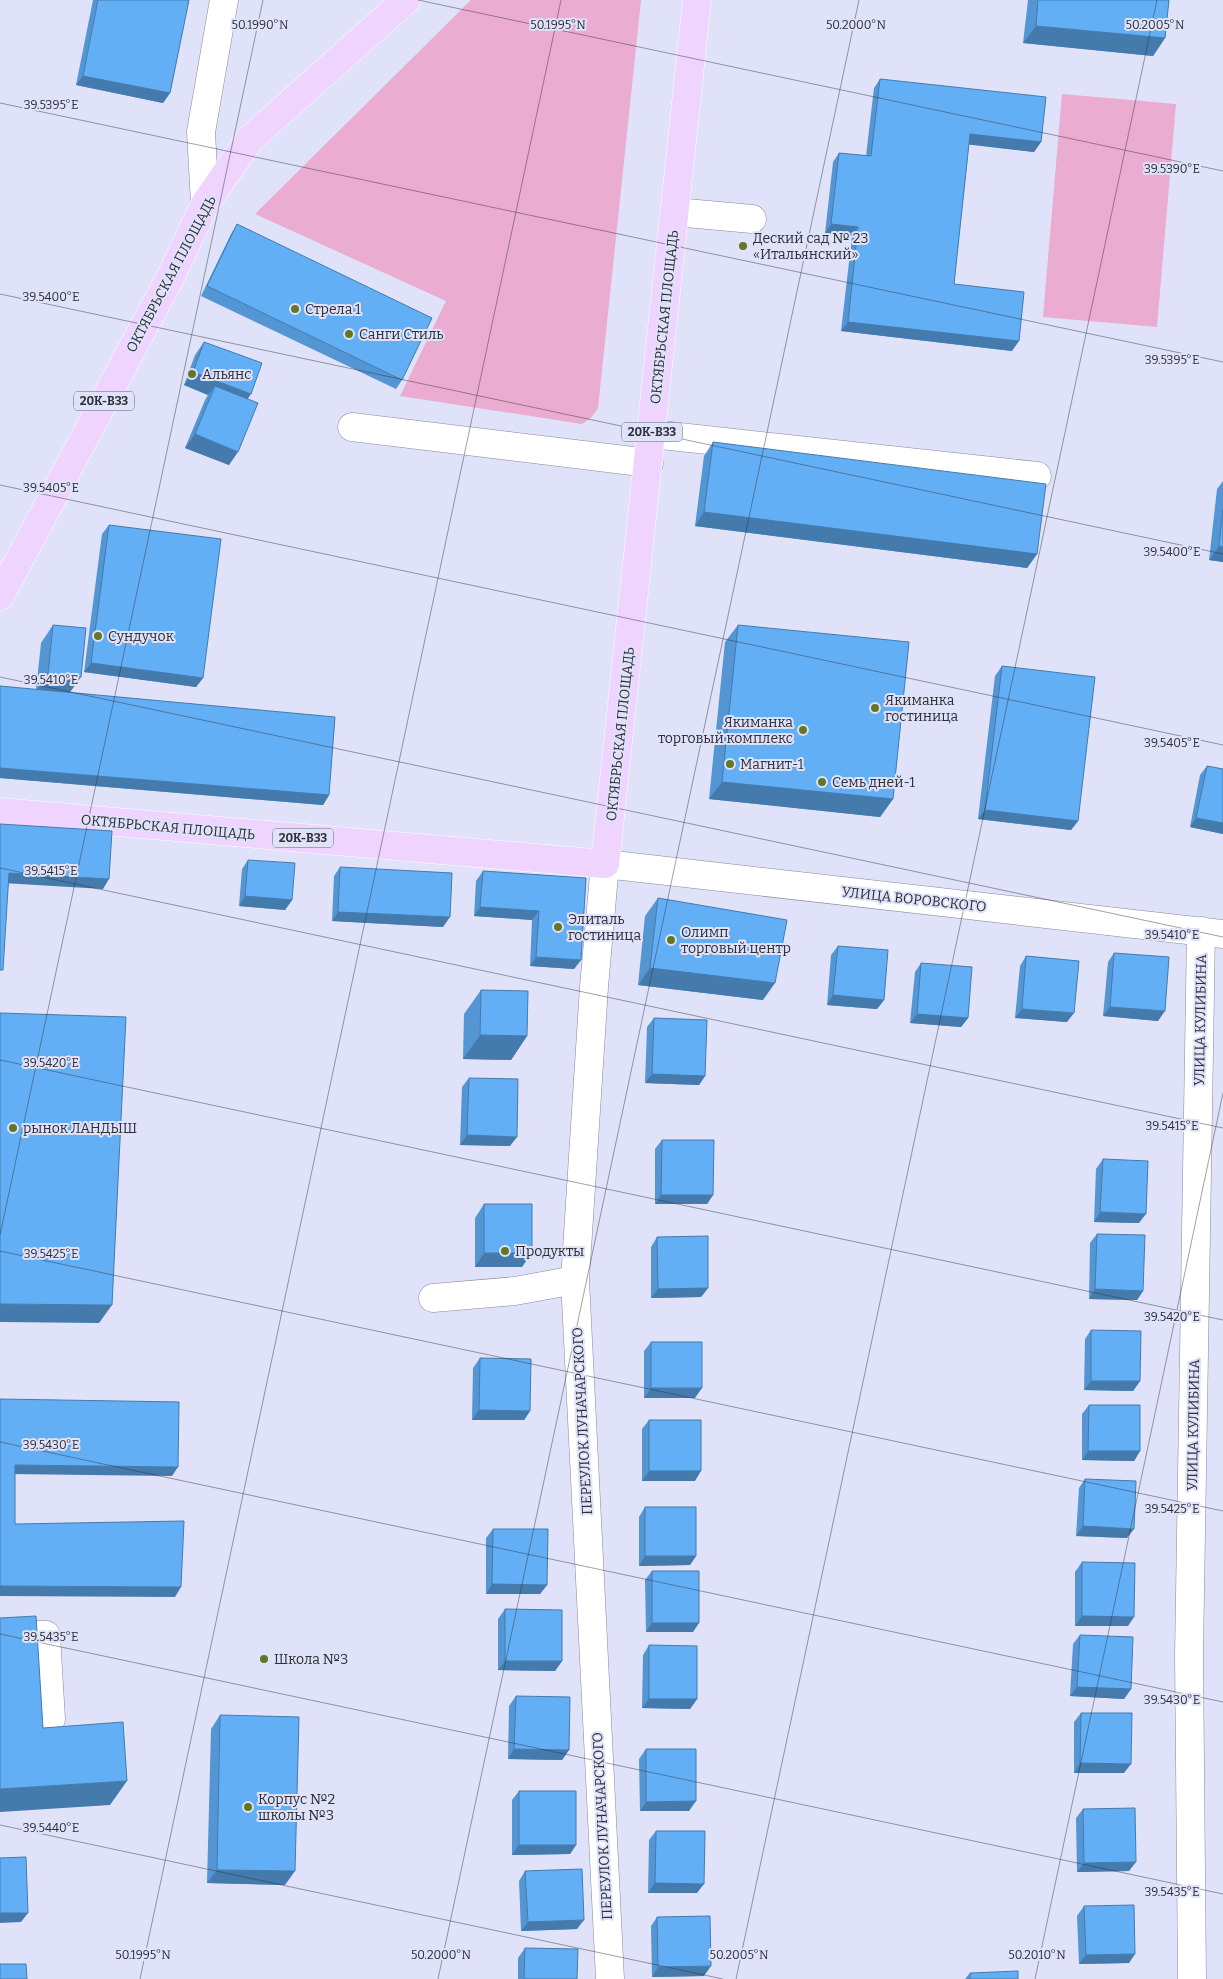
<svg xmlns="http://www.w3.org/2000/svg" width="1223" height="1979" font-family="Bitter,serif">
<rect width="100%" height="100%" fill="#dfe2f9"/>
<path fill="#eaacd0" d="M471,0H641L598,408L591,418L582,424L400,396L446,301L255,214Z
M1062,94L1176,104L1157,327L1043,317Z"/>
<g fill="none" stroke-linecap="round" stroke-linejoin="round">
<g stroke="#86889e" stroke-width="29">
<path id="minor" d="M205,204L201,132L224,0
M675,212L752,219
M352,427L649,463
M652,434L1037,476
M433,1298L515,1291L575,1280
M0,1635H46L51,1719
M610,1979L575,1280L594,987L605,864L1223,934
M1192,1979L1189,1655L1201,931"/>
</g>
<g stroke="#fff" stroke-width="29">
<path id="major" d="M0,596L172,274L205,204L249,140L406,0
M0,812L605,864L697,0"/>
</g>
<use href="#minor" stroke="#fff" stroke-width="28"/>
<use href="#major" stroke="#eed4ff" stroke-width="28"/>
</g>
<path fill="#5496d4" d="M93,0H189L170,93L163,103L76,85Z
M1028,0H1169L1165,38L1153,56L1023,43Z
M880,79L1041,142L1034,152L969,144L954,284L1012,351L841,331L852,236L825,233L833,162L839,153L866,156L874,88Z
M237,224L402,380L396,389L201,296L231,234Z
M204,342L247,399L229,465L185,448L205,400L208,395L184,385L195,355Z
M713,442L1037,554L1027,568L695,526L704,456Z
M1223,481V562L1209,560L1217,489Z
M109,525L203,678L196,687L84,672L102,534Z
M53,625L70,693L329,795L323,805L0,778V686L36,690L41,643Z
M738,625L893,799L880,817L709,799L725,642Z
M1002,666L1078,821L1071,830L978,819L995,676Z
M1207,766L1223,769V834L1190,827L1200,775Z
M248,860L292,900L285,910L239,906L242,869Z
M340,867L443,927L332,921L334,876Z
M483,871L586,878L581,960L574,969L530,966L532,920L474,916L476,881Z
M658,898L763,1000L638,985L645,916Z
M838,946L884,1000L877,1009L827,1005L831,955Z
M1114,953L1158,1021L1103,1016L1108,962Z
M1026,956L1067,1022L1015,1018L1020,966Z
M921,963L968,1018L961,1027L910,1023L915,972Z
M481,990L527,1036L511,1060L463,1059L464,1014Z
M654,1018L705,1076L699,1085L645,1083L647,1027Z
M469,1078L510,1146L460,1145L462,1087Z
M662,1140L713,1195L707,1204H655V1149Z
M1103,1159L1139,1223L1094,1222L1096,1169Z
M484,1204L522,1267H475V1218Z
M1097,1234L1143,1291L1137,1300L1089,1299L1090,1243Z
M657,1237L708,1288L701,1297L651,1298V1247Z
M1091,1330L1140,1381L1133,1391L1084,1390L1085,1339Z
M651,1342L695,1398H644V1351Z
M480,1358L530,1411L524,1420H472L473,1368Z
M1089,1405L1140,1451L1134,1461L1082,1460V1414Z
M649,1420L695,1481H642V1429Z
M1085,1479L1127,1538L1076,1536L1079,1488Z
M645,1507L696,1556L690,1565L639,1566V1517Z
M493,1529L547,1585L540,1594H486V1538Z
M1082,1562L1128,1626H1075V1572Z
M652,1571L693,1632H646L645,1580Z
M505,1609L562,1661L555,1671L498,1670V1619Z
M1080,1635L1131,1689L1124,1699L1070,1696L1073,1644Z
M649,1645L697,1699L690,1709L642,1708L643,1655Z
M516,1696L569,1750L562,1760L508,1759L509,1706Z
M1081,1713L1124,1773H1074V1722Z
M220,1715L285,1885L207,1883L211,1729Z
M646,1749L689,1811H640L639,1759Z
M519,1791L576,1845L570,1854L512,1855V1800Z
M1083,1809L1129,1871L1077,1872L1076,1818Z
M656,1831L697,1893H648L649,1840Z
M525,1871L577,1929L521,1931L519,1881Z
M1084,1906L1129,1963L1079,1964L1077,1916Z
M657,1917L704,1976L652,1977L651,1926Z
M525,1948L577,1979H518V1958Z
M970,1973L1018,1979H965Z"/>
<path fill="#457aac" d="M1036,26L1165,38L1153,56L1023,43Z
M83,76L170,93L163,103L76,85Z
M970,134L1041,142L1034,152L964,144Z
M831,224L858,227L852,236L825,233Z
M848,322L1019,341L1012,351L841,331Z
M193,372L251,394L242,407L215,386L208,395L184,385Z
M195,434L238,452L229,465L185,448Z
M704,512L1037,554L1027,568L695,526Z
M1219,546L1223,547V562L1209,560Z
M91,663L203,678L196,687L84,672Z
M48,674L81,677L68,695L36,692Z
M0,768L329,795L323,805L0,778Z
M722,782L893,799L880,817L709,799Z
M985,810L1078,821L1071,830L978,819Z
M1196,818L1223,823V834L1190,827Z
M9,873L109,879L103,889L3,883Z
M245,896L292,900L285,910L239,906Z
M480,907L539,911L532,920L474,916Z
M338,912L450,917L443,927L332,921Z
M536,957L581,960L574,969L530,966Z
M650,968L775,983L763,1000L638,985Z
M833,995L884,1000L877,1009L827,1005Z
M1110,1007L1165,1011L1158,1021L1103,1016Z
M1022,1009L1074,1013L1067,1022L1015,1018Z
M917,1014L968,1018L961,1027L910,1023Z
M480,1035L527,1036L511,1060L463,1059Z
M652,1074L705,1076L699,1085L645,1083Z
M467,1135L517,1137L510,1146L460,1145Z
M661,1195H713L707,1204H655Z
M1100,1212L1146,1214L1139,1223L1094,1222Z
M484,1253H532L522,1267H475Z
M708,1288L701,1297L651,1298L658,1289Z
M1095,1289L1143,1291L1137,1300L1089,1299Z
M0,1304L112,1305L99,1323L0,1322Z
M1091,1381H1140L1133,1391L1084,1390Z
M651,1388H702L695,1398H644Z
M479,1410L530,1411L524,1420H472Z
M1088,1451H1140L1134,1461L1082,1460Z
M15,1465L178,1467L172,1476L8,1474Z
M649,1471H701L695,1481H642Z
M1083,1526L1134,1529L1127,1538L1076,1536Z
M645,1556H696L690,1565L639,1566Z
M492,1584L547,1585L540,1594H486Z
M0,1586L181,1587L175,1597L0,1596Z
M1082,1616L1134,1617L1128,1626H1075Z
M652,1623H699L693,1632H646Z
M505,1661H562L555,1671L498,1670Z
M1077,1687L1131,1689L1124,1699L1070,1696Z
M649,1699H697L690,1709L642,1708Z
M514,1749L569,1750L562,1760L508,1759Z
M1080,1763L1131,1764L1124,1773H1074Z
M127,1781L110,1805L0,1812V1789Z
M696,1801L689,1811H640L646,1802Z
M519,1845H576L570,1854L512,1855Z
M1136,1862L1129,1871L1077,1872L1084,1863Z
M217,1870L295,1871L285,1885L207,1883Z
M655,1883L704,1884L697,1893H648Z
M0,1913H28L21,1922L0,1923Z
M584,1920L577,1929L521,1931L528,1922Z
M1135,1954L1129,1963L1079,1964L1086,1955Z
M711,1966L704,1976L652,1977L658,1967Z"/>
<path fill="#62aff6" stroke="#457aac" d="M98,0H189L170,93L83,76Z
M1038,0H1169L1165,38L1036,26Z
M880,79L1046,97L1041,142L970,134L954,284L1024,292L1019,341L848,322L858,227L831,224L839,153L871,156Z
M237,224L432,318L402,380L207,286Z
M204,342L262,363L251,394L193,372Z
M215,386L258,403L238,452L195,434Z
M713,442L1046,484L1037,554L704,512Z
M1223,509V547L1219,546Z
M109,525L221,539L203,678L91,663Z
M53,625L86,628L81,677L48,674Z
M738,625L909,642L893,799L722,782Z
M1002,666L1095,677L1078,821L985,810Z
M0,686L335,717L329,795L0,768Z
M1207,766L1223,769V823L1196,818Z
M0,824L112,831L109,879L9,873L3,970H0Z
M248,860L295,863L292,900L245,896Z
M340,867L452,873L450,917L338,912Z
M483,871L586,878L581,960L536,957L539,911L480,907Z
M658,898L787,920L775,983L650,968Z
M838,946L888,950L884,1000L833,995Z
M1114,953L1169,957L1165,1011L1110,1007Z
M1026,956L1079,961L1074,1013L1022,1009Z
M921,963L972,967L968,1018L917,1014Z
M481,990L528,991L527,1036L480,1035Z
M0,1013L126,1017L112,1305L0,1304Z
M654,1018L707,1020L705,1076L652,1074Z
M469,1078L518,1079L517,1137L467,1135Z
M662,1140H714L713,1195H661Z
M1103,1159L1148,1161L1146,1214L1100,1212Z
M484,1204H532V1253H484Z
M1097,1234L1145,1235L1143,1291L1095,1289Z
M708,1236V1288L658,1289L657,1237Z
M1091,1330L1141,1331L1140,1381H1091Z
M651,1342H702V1388H651Z
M480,1358L531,1359L530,1411L479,1410Z
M0,1399L179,1402L178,1467L15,1465V1524L184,1521L181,1587L0,1586Z
M1089,1405H1140V1451H1088Z
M649,1420H701V1471H649Z
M1085,1479L1136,1481L1134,1529L1083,1526Z
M645,1507H696V1556H645Z
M493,1529H548L547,1585L492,1584Z
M1082,1562L1135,1563L1134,1617L1082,1616Z
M652,1571H699V1623H652Z
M505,1609L562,1610V1661H505Z
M36,1616L43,1728L123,1722L127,1781L0,1789V1618Z
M1080,1635L1133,1637L1131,1689L1077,1687Z
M649,1645L697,1646V1699H649Z
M516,1696L570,1697L569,1750L514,1749Z
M1081,1713H1132L1131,1764L1080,1763Z
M220,1715L299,1717L295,1871L217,1870Z
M646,1749H696V1801L646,1802Z
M519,1791H576V1845H519Z
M1135,1808L1136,1862L1084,1863L1083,1809Z
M656,1831H705L704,1884L655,1883Z
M26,1857L28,1913H0V1858Z
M582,1869L584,1920L528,1922L525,1871Z
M1134,1905L1135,1954L1086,1955L1084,1906Z
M710,1916L711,1966L658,1967L657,1917Z
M525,1948L578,1949L577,1979H524Z
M0,1964H26L27,1979H0Z
M1018,1971V1979H970V1973Z"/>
<path fill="none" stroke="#2e2f38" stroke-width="1" stroke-opacity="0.45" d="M418,0L1223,171M0,103L1223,362M0,294L1223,554M0,485L1223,745M0,677L1223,937M0,868L1223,1128M0,1060L1223,1320M0,1235L263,0M0,1251L1223,1511M0,1442L1223,1702M0,1634L1223,1894M0,1825L723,1979M140,1979L561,0M438,1979L859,0M736,1979L1157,0M1035,1979L1223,1093"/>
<g fill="#647726" stroke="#dfe2f9" stroke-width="2">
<circle cx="743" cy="246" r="5"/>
<circle cx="295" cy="309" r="5"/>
<circle cx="349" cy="334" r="5"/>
<circle cx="192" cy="374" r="5"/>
<circle cx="98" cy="636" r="5"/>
<circle cx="875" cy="708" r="5"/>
<circle cx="803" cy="730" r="5"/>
<circle cx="730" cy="764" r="5"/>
<circle cx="822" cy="782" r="5"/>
<circle cx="558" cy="927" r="5"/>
<circle cx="671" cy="940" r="5"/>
<circle cx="13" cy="1128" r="5"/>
<circle cx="505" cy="1251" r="5"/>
<circle cx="264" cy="1659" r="5"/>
<circle cx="248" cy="1807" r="5"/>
</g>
<g text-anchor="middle" stroke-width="4" stroke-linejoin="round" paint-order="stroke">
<g fill="#dfe2f9" stroke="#636572" stroke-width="1">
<rect x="74" y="391.5" width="60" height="19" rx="4"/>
<rect x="622" y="422.5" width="60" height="19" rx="4"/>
<rect x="273" y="828.5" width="60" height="19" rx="4"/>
</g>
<g font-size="12" font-weight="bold" fill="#2e2f38">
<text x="104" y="405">20К-В33</text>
<text x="652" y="436">20К-В33</text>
<text x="303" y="842">20К-В33</text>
</g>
<g font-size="14" fill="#2e2f38" stroke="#dfe2f9" text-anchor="start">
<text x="753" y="243">Деский сад № 23<tspan x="753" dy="16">«Итальянский»</tspan></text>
<text x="305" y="314">Стрела 1</text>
<text x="359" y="339">Санги Стиль</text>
<text x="202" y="379">Альянс</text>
<text x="108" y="641">Сундучок</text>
<text x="885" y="705">Якиманка<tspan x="885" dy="16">гостиница</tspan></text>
<text x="793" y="727" text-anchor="end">Якиманка<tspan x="793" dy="16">торговый комплекс</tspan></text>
<text x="740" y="769">Магнит-1</text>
<text x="832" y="787">Семь дней-1</text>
<text x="568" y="924">Элиталь<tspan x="568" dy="16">гостиница</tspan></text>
<text x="681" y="937">Олимп<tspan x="681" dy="16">торговый центр</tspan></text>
<text x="23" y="1133">рынок ЛАНДЫШ</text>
<text x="515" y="1256">Продукты</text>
<text x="274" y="1664">Школа №3</text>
<text x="258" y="1804">Корпус №2<tspan x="258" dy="16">школы №3</tspan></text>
</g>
<g font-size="14" fill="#2e2f38" stroke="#dfe2f9">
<text transform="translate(171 274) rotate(-62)" y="5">ОКТЯБРЬСКАЯ ПЛОЩАДЬ</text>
<text transform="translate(664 317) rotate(-84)" y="5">ОКТЯБРЬСКАЯ ПЛОЩАДЬ</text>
<text transform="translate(620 734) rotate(-84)" y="5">ОКТЯБРЬСКАЯ ПЛОЩАДЬ</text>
<text transform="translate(168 827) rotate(5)" y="5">ОКТЯБРЬСКАЯ ПЛОЩАДЬ</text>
<text transform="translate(914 899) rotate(6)" y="5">УЛИЦА ВОРОВСКОГО</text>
<text transform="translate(1200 1020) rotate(-89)" y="5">УЛИЦА КУЛИБИНА</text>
<text transform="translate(582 1421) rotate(-93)" y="5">ПЕРЕУЛОК ЛУНАЧАРСКОГО</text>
<text transform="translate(1193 1425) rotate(-89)" y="5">УЛИЦА КУЛИБИНА</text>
<text transform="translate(602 1826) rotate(-93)" y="5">ПЕРЕУЛОК ЛУНАЧАРСКОГО</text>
</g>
</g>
<g font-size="12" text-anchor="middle" fill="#2e2f38" stroke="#dfe2f9" stroke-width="4" stroke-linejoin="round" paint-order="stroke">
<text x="260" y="29">50.1990°N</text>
<text x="558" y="29">50.1995°N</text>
<text x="856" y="29">50.2000°N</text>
<text x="1155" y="29">50.2005°N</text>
<text x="51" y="109">39.5395°E</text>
<text x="1172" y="173">39.5390°E</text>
<text x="51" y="301">39.5400°E</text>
<text x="1172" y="364">39.5395°E</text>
<text x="51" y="492">39.5405°E</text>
<text x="1172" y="556">39.5400°E</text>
<text x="51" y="684">39.5410°E</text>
<text x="1172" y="747">39.5405°E</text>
<text x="51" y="875">39.5415°E</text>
<text x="1172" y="939">39.5410°E</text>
<text x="51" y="1067">39.5420°E</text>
<text x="1172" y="1130">39.5415°E</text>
<text x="51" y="1258">39.5425°E</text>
<text x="1172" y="1321">39.5420°E</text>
<text x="51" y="1449">39.5430°E</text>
<text x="1172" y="1513">39.5425°E</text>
<text x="51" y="1641">39.5435°E</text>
<text x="1172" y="1704">39.5430°E</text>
<text x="51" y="1832">39.5440°E</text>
<text x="1172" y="1896">39.5435°E</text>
<text x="143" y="1959">50.1995°N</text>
<text x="441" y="1959">50.2000°N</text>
<text x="739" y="1959">50.2005°N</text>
<text x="1037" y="1959">50.2010°N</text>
</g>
</svg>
